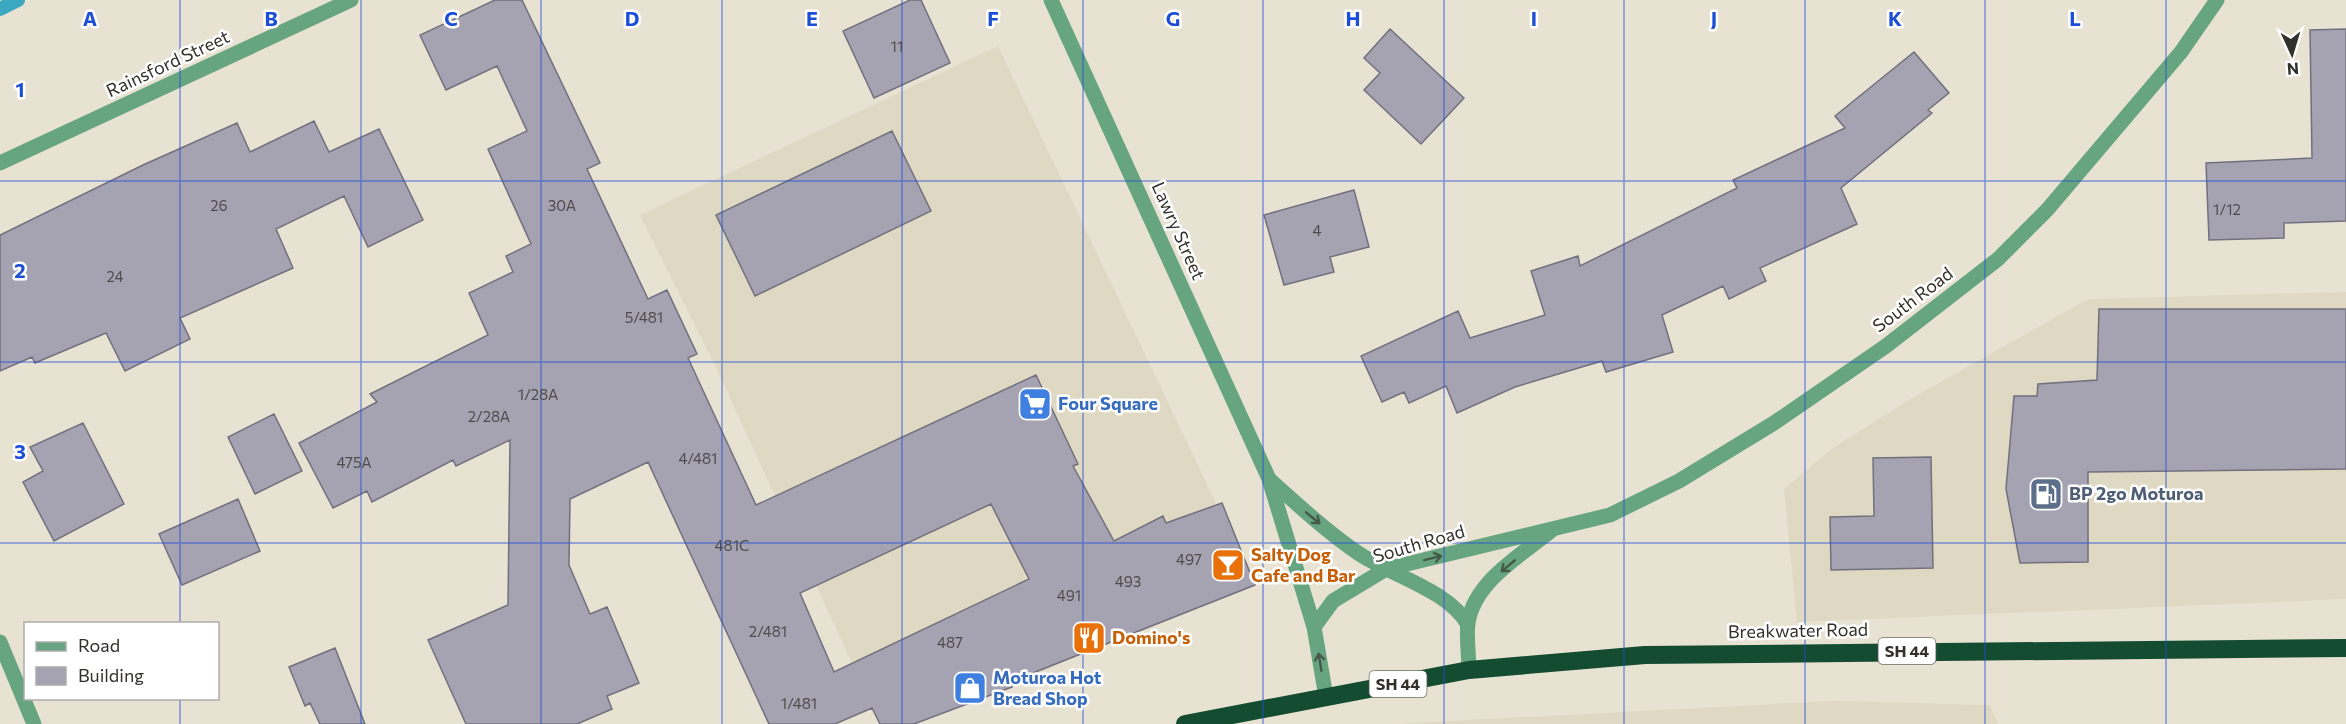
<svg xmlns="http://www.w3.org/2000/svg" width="2346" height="724" font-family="Commissioner,sans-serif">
<rect width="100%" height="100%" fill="#e8e2d3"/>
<path fill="#dfd8c2" d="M998,46L1255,585L1069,659L1012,687L914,724H880L714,363L640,215Z
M2346,292V599L1797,622L1784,489L1833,448L1912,398L2088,299Z
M1832,701L1990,705L1998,724H1394Z"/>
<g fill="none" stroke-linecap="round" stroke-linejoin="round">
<path stroke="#3ca8c0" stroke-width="14" d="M0,9L18,0"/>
</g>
<path fill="#a5a2b1" stroke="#73707e" stroke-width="1.5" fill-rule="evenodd" d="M495,0H522L600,163L587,169L648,299L667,290L697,354L688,358L756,505L1036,375L1078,464L1073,466L1114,541L1163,516L1166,523L1222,503L1255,585L1010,682L1012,687L914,724H880L872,708L835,724H769L648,462L570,499L569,565L590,614L607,607L639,683L607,696L612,709L577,724H466L428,640L508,605L510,440L456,466L453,460L372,502L367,491L333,508L299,443L377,402L370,394L488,335L469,293L513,272L506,256L531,244L488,149L527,131L497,66L446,90L420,35ZM991,504L1029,579L834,672L800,593Z
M910,0H921L950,63L874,98L843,31Z
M1390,29L1464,98L1421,144L1364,90L1380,73L1364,58Z
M2346,29V221L2284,223V238L2209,240L2206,163L2312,158L2310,30Z
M1914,52L1949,93L1928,110L1932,113L1841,188L1857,224L1760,268L1766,281L1729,299L1723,286L1662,315L1673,352L1606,372L1602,361L1515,387L1457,413L1446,386L1409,403L1404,392L1382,402L1361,356L1458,311L1470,338L1545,315L1531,271L1578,256L1580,266L1737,188L1733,180L1845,128L1835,116Z
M314,121L329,152L379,129L423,220L368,247L344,196L276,229L293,268L180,318L190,339L125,371L106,333L35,363L32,357L0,371V235L143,165L237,123L250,152Z
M892,131L931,211L755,296L716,215Z
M1354,190L1369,247L1330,257L1334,272L1284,285L1264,215Z
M2099,309H2346V469L2088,472V562L2020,563L2006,489L2014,396H2037L2038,384L2097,380Z
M274,414L302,471L255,494L228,437Z
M83,423L124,504L54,541L23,482L43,471L30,447Z
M1931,457L1933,568L1831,570L1830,517L1874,516L1873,458Z
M238,499L260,551L182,585L159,534Z
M335,648L365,724H320L310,703L305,706L289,667Z"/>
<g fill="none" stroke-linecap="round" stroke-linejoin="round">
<path stroke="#67a581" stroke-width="15" d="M1051,0L1269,479L1314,627L1326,697
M0,163L351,0
M1269,479C1298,505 1326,531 1358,553C1390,575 1449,590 1468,625
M1314,627L1333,601L1386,569L1610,515L1679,481L1774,423L1886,346L1998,259L2047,210L2181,52L2217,0
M0,642L34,724
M1469,670C1469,655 1466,638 1468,623C1474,582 1521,555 1551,531"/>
<path stroke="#134c30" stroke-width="18" d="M1185,724L1469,670L1645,655L2346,648"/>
</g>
<defs><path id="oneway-shaft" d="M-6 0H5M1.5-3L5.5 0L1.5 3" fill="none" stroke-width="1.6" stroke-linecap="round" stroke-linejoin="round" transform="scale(1.5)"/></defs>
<g stroke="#455948">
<use href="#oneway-shaft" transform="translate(1313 518) rotate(39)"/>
<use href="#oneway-shaft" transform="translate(1433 558) rotate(-14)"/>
<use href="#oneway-shaft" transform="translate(1508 566) rotate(140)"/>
<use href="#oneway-shaft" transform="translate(1320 662) rotate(-99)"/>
</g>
<path fill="none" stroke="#1d4ed8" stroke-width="1.5" stroke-opacity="0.55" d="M180,0V624M361,0V724M541,0V724M722,0V724M902,0V724M1083,0V724M1263,0V724M1444,0V724M1624,0V724M1805,0V724M1985,0V724M2166,0V724M0,181H2346M0,362H2346M0,543H2346M180,698V724"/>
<defs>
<g id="supermarket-square" transform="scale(1.725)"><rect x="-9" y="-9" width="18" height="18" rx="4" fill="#3f7fe0" stroke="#fff"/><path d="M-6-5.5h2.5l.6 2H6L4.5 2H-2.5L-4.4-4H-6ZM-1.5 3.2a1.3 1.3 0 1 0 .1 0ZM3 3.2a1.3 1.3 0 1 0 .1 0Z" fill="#fff"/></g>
<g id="fuel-square" transform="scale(1.725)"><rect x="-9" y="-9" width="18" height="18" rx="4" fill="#5c6f8a" stroke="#fff"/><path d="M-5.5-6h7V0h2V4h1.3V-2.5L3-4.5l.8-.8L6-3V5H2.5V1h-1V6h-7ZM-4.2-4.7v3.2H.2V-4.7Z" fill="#fff"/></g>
<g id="bar-square" transform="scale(1.725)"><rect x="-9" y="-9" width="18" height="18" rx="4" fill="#e8710a" stroke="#fff"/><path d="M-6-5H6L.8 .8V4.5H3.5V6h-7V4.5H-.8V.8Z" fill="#fff"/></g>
<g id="restaurant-square" transform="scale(1.725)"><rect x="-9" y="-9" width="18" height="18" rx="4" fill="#e8710a" stroke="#fff"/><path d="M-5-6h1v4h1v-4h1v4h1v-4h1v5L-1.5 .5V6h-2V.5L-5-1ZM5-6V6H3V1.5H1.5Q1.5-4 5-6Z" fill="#fff"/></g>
<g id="shop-square" transform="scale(1.725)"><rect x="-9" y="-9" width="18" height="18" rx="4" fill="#3f7fe0" stroke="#fff"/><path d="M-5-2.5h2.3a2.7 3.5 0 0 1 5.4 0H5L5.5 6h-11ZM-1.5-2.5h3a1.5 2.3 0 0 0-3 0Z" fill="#fff"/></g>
</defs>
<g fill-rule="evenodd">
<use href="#supermarket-square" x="1035" y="404"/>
<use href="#fuel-square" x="2046" y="494"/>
<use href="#bar-square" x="1228" y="565"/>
<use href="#restaurant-square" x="1089" y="638"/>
<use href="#shop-square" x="970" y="688"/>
</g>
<g text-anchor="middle" stroke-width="5" stroke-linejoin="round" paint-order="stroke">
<g font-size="15" fill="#4f4c4c">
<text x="897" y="52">11</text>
<text x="219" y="211">26</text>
<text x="562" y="211">30A</text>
<text x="2227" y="215">1/12</text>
<text x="1317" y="236">4</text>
<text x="115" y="282">24</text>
<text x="644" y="323">5/481</text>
<text x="538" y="400">1/28A</text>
<text x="489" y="422">2/28A</text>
<text x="698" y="464">4/481</text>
<text x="354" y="468">475A</text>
<text x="732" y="551">481C</text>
<text x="1189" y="565">497</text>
<text x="1128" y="587">493</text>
<text x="1069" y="601">491</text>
<text x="768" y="637">2/481</text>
<text x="950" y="648">487</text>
<text x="799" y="709">1/481</text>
</g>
<g fill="#fff" stroke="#706e6a" stroke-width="1.5">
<rect x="1878.5" y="638" width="57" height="26" rx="4.5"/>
<rect x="1369.5" y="671" width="57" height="26" rx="4.5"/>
</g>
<g font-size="16" font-weight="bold" fill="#32302a">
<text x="1907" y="657">SH 44</text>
<text x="1398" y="690">SH 44</text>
</g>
<g font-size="18" fill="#32302a" stroke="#fff">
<text transform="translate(168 64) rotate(-25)" y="6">Rainsford Street</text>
<text transform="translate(1178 231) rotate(66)" y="6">Lawry Street</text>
<text transform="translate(1913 300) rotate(-37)" y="6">South Road</text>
<text transform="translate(1419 544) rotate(-16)" y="6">South Road</text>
<text transform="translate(1798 631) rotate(-1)" y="6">Breakwater Road</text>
</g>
<g font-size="18" font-weight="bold" fill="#366cbe" stroke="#fff" text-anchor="start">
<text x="1058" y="410">Four Square</text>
<text x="993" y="684">Moturoa Hot<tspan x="993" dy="21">Bread Shop</tspan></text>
</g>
<g font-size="18" font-weight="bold" fill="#4e5e75" stroke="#fff" text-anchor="start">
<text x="2069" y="500">BP 2go Moturoa</text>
</g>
<g font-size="18" font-weight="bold" fill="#c56008" stroke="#fff" text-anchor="start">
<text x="1251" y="561">Salty Dog<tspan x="1251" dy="21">Cafe and Bar</tspan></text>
<text x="1112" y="644">Domino's</text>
</g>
</g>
<g font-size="20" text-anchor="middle" font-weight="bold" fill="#1d4ed8" stroke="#fff" stroke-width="5" stroke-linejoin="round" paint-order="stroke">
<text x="90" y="26">A</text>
<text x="271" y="26">B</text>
<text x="451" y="26">C</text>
<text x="632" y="26">D</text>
<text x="812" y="26">E</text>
<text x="993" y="26">F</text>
<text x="1173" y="26">G</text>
<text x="1353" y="26">H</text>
<text x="1534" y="26">I</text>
<text x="1714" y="26">J</text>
<text x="1895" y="26">K</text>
<text x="2075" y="26">L</text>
<text x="20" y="97">1</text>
<text x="20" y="278">2</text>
<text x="20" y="459">3</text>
</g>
<rect x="24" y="622" width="195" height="78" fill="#ffffff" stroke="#adacaa" stroke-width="1.5"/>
<rect x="36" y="642" width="30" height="9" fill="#67a581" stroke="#adacaa" stroke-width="1.5"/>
<text x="78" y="652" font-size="18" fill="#32302a">Road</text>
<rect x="36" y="667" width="30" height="18" fill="#a5a2b1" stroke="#adacaa" stroke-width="1.5"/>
<text x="78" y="682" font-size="18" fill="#32302a">Building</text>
<g transform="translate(2292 54) rotate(176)" stroke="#ffffff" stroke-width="4.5" paint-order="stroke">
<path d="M0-4.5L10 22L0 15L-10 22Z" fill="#32302a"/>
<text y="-9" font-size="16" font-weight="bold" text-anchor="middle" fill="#32302a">N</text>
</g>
</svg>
